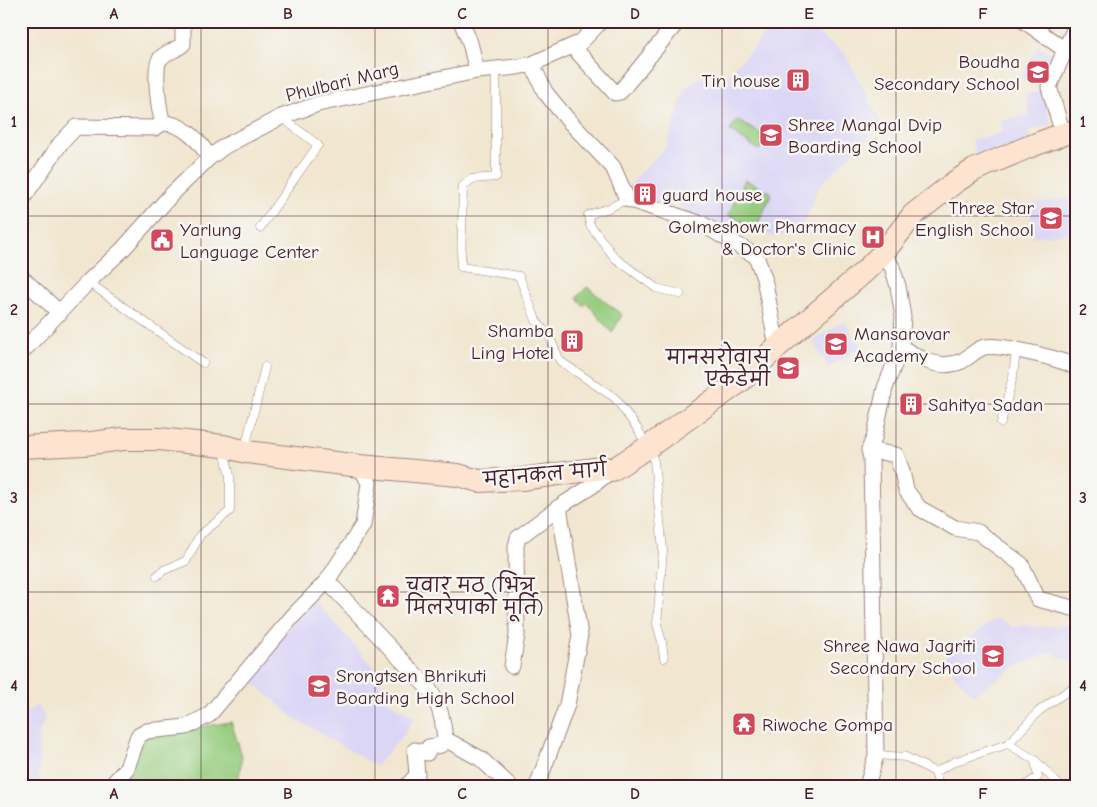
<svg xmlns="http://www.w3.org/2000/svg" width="1097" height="807" font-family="'Comic Neue','Playpen Sans Deva',sans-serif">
<rect width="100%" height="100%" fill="#f6f6f2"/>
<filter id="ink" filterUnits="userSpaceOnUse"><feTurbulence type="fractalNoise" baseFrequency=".02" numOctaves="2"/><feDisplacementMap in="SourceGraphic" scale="10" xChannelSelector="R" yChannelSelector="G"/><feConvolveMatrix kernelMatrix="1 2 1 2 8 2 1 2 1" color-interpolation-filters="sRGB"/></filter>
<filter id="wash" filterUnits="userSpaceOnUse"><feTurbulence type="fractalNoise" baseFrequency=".0096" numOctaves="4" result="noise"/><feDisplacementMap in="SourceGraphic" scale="20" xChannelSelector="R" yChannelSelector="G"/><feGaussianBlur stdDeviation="1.12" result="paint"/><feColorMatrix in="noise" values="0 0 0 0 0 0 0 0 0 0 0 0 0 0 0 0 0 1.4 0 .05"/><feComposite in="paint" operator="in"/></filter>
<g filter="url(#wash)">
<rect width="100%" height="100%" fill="#f1e7d0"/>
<path fill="#dcd6f6" d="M776,21L808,25L845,54L882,124L819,186L804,223L777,237L739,229L719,228L685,210L676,200L668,210L628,186L667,145L685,89L699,78L729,79L730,72L754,47Z
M1038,46L1053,54L1049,62L1056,66L1043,89L1021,77Z
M1042,90L1051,125L1028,131L1030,142L976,156L972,140L1003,132L1000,121L1030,114L1025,95Z
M1069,199L1072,233L1033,237L1029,203Z
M869,224L885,241L878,249L861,234Z
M845,321L861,348L828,367L812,340Z
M314,601L381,674L380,697L415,717L403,736L376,766L294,718L246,676Z
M999,619L1013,627L1027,625L1035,627L1071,625L1072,662L1055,655L1053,651L1015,667L973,695L955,676L945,657L992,621Z
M37,705L45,717L38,737L40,786H21V716Z"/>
<path fill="#96cd7f" stroke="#707655" d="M737,120L766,137L759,150L730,131Z
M745,180L772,193L756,228L728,215Z
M587,287L622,315L612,333L587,303L583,306L577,297Z
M231,722L242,756L238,785L236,786H121L142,737Z"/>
</g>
<g filter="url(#ink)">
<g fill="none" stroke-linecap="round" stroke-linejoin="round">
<g stroke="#9e837e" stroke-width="9">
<path id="service" d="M496,69V177L472,179L463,186L461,267L519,276L536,320L550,338L560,361L615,398L637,428L648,447L654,461L663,550L657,624L662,642L664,658
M627,199L609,208L588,215L590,225L615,258L656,288L680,294
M260,228L318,145L281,117
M88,282L203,363
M1001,423L1013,376L1016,351
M247,450V440L265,367
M157,576L164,570L186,561L200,535L230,511V476L224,450
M1008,744L1035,760L1058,784
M876,755L906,757L935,772
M939,786L935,772L956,761L1008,744L1039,711L1076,685
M1024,786L1038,777L1035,761"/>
</g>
<g stroke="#9e837e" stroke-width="17">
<path id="minor" d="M180,21L183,28V44C176,51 165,52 160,59C153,67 159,112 163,123C182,123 201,141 209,158
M461,21L470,43L477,71
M1024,21L1065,50
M573,47L615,93L620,92L678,21
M532,64L545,92L568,120L613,167L627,199L702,224L756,256L764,278L777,347
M1063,134L1049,87L1076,25
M21,201L60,144L76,127L155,128L163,123
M21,277L60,313
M901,347C920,359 940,371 962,361C970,357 977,348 985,347C1001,344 1061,359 1076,367
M21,353L88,282L123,249L171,195L209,158L225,146L281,117L318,104L477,71L517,67L532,64L581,42L601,21
M869,450L896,455L902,471L906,490L919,508L955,528L978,532L1021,564L1038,599L1076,609
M327,581L428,688C440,704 443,720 445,739L441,745L429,747L427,753L415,750L417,775L407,786
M512,666L517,635L516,546L518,538L559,507L592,486L612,470
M445,739L481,759L510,786
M111,786L127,768L138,736L147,731L186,727L209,715L293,616L327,581L363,525L369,483L360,466
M537,786L567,705L580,635L559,507
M867,786L876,755L871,458L869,450L874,438L885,388L901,347L903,317L898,286L892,267L883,253"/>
</g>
<g stroke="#9e837e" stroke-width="24">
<path id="secondary" d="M21,447L84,444L123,439H159L223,446L247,452L360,466L458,475L479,481L522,479L595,469L605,468L612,470L648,447L742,380L777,347L865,271L883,253L913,215L955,182L974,170L1026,148L1063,134L1076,131"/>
</g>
<use href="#service" stroke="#fff" stroke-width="8"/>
<use href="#minor" stroke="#fff" stroke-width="15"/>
<use href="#secondary" stroke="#fde4d0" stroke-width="22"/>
</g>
</g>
<path fill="none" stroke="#4a1f2b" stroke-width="1" stroke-opacity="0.55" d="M201,21V786M375,21V786M548,21V786M722,21V786M896,21V786M21,216H1076M21,404H1076M21,592H1076"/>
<defs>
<g id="school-square" transform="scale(1.25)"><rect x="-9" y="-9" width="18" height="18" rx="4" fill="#d1495b" stroke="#f6f6f2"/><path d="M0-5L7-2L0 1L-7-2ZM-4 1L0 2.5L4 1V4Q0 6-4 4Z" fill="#fff"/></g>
<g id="building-square" transform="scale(1.25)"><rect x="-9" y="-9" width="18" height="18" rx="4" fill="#d1495b" stroke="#f6f6f2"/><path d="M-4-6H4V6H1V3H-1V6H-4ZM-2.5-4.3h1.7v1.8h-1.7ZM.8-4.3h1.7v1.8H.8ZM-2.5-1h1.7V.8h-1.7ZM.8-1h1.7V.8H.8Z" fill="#fff"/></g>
<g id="hospital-square" transform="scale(1.25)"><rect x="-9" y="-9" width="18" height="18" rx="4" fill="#d1495b" stroke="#f6f6f2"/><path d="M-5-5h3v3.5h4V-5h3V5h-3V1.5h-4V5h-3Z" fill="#fff"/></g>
<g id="civic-square" transform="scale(1.25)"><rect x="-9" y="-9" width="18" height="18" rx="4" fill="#d1495b" stroke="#f6f6f2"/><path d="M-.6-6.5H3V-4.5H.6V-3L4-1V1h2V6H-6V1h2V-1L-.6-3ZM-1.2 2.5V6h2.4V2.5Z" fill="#fff"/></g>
<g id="temple-square" transform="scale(1.25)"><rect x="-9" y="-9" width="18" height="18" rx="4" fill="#d1495b" stroke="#f6f6f2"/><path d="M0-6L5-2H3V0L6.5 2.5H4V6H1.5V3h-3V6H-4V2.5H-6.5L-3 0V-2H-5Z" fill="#fff"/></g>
</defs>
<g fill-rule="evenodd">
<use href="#school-square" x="1038" y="72"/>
<use href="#building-square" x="798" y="80"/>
<use href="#school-square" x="771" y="135"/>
<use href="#building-square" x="645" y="194"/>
<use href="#school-square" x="1051" y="218"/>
<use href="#hospital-square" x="873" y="237"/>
<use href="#civic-square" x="162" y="240"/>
<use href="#building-square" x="572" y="341"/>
<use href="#school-square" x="836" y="344"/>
<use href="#school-square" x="788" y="368"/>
<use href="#building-square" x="911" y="404"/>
<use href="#temple-square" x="388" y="596"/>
<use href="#school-square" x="993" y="656"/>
<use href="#school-square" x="319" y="686"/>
<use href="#temple-square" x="744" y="724"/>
</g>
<g text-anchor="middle" stroke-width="5" stroke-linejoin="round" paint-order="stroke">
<g font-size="19" fill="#4a1f2b" stroke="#f6f6f2" text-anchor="start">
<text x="1020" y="68" text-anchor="end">Boudha<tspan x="1020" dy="22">Secondary School</tspan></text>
<text x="780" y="87" text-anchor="end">Tin house</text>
<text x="788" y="131">Shree Mangal Dvip<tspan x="788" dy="22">Boarding School</tspan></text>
<text x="662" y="201">guard house</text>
<text x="1034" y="214" text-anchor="end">Three Star<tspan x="1034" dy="22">English School</tspan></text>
<text x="856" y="233" text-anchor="end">Golmeshowr Pharmacy<tspan x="856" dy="22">&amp; Doctor's Clinic</tspan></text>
<text x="180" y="236">Yarlung<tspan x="180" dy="22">Language Center</tspan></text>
<text x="554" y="337" text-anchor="end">Shamba<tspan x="554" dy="22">Ling Hotel</tspan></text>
<text x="854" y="340">Mansarovar<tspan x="854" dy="22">Academy</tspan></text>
<text x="770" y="364" text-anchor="end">मानसरोवास<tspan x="770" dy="22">एकेडेमी</tspan></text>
<text x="928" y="411">Sahitya Sadan</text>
<text x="406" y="592">चुवार मठ (भित्र<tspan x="406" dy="22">मिलरेपाको मूर्ति)</tspan></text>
<text x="976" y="652" text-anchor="end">Shree Nawa Jagriti<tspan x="976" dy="22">Secondary School</tspan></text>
<text x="336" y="682">Srongtsen Bhrikuti<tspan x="336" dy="22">Boarding High School</tspan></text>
<text x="762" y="731">Riwoche Gompa</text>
</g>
<g font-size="19" fill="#4a1f2b" stroke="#f6f6f2">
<text transform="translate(342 81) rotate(-14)" y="7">Phulbari Marg</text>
<text transform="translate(545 474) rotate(-5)" y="7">महानकल मार्ग</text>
</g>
</g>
<rect width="1097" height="807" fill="none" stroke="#f6f6f2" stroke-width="55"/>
<rect x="28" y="28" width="1042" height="752" fill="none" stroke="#4a1f2b" stroke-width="2"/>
<g font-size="16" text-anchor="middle" font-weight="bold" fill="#4a1f2b">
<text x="114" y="19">A</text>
<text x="288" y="19">B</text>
<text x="462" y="19">C</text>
<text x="635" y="19">D</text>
<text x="809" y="19">E</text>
<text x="983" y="19">F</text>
<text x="14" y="127">1</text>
<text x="1083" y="127">1</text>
<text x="14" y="315">2</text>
<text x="1083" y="315">2</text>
<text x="14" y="503">3</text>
<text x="1083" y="503">3</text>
<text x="14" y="691">4</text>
<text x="1083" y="691">4</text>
<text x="114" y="799">A</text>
<text x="288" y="799">B</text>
<text x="462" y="799">C</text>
<text x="635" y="799">D</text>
<text x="809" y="799">E</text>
<text x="983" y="799">F</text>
</g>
</svg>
